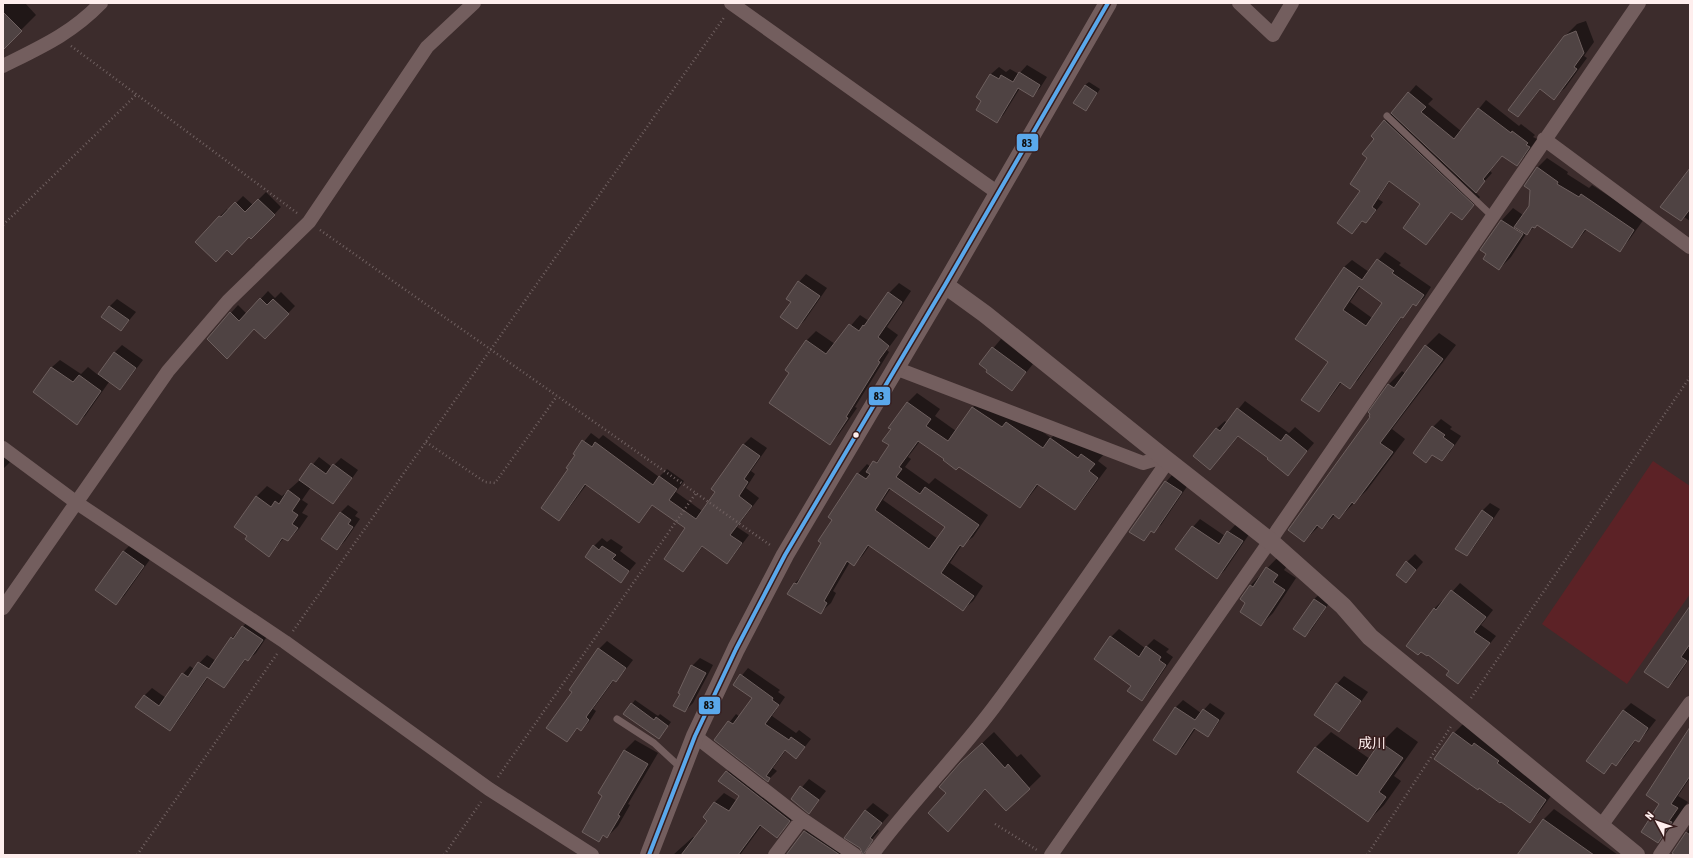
<svg xmlns="http://www.w3.org/2000/svg" width="1693" height="858" font-family="'Asap Condensed','Noto Sans JP',sans-serif">
<rect width="100%" height="100%" fill="#3c2c2c"/>
<path fill="#5c2226" d="M1653,461L1690,486V594L1627,684L1542,624Z"/>
<path fill="#0007" fill-rule="evenodd" d="M3,3H25L36,15L3,48Z
M1586,21L1594,42L1584,56L1587,58L1565,88L1554,98L1541,89L1518,116L1566,35L1577,24Z
M1027,65L1047,77L1040,88L1032,96L1020,88L1004,114L997,122L983,101L977,97L991,74L999,67L1006,72L1010,69L1019,74Z
M1089,82L1100,89L1089,106L1085,85Z
M1416,85L1433,99L1428,104L1461,131L1486,100L1519,126L1521,124L1535,135L1533,137L1537,139L1524,157L1516,165L1503,155L1490,171L1492,173L1475,192L1480,197L1469,211L1462,219L1452,211L1426,244L1422,204L1390,181L1378,199L1383,202L1373,215L1366,222L1364,220L1352,233L1368,158L1376,139L1385,121Z
M1547,158L1568,172L1567,174L1589,188L1592,185L1644,219L1629,240L1620,250L1587,229L1572,247L1538,224L1526,234L1511,257L1499,269L1487,254L1481,250L1502,220L1513,208L1523,215L1530,206L1537,168Z
M1690,170V221L1684,217L1681,220L1662,206L1681,179Z
M266,192L281,207L259,231L227,249L196,242L227,209L229,210L243,196L253,205Z
M1385,252L1401,263L1399,265L1431,287L1424,298L1416,305L1414,304L1402,317L1358,380L1350,387L1342,382L1326,403L1319,411L1329,362L1296,338L1344,267L1352,260L1369,272ZM1361,286L1383,303L1372,318L1350,302Z
M806,274L827,288L805,320L797,328L792,302L799,282Z
M899,283L911,291L887,327L898,335L887,350L889,352L855,407L857,408L839,434L829,444L791,373L806,341L816,331L835,344L860,315L869,321L889,293Z
M268,291L275,298L281,292L295,306L272,330L254,328L208,339L238,305L247,314Z
M117,299L136,312L121,330L109,307Z
M1439,333L1456,345L1392,429L1405,439L1367,490L1339,518L1335,515L1322,528L1319,526L1304,541L1372,417V413L1370,412L1389,384L1402,371L1406,374L1426,346Z
M1001,339L1033,364L1012,390L980,364Z
M122,345L143,360L127,381L120,389L109,382L85,416L77,423L35,391L52,367L60,360L81,374L88,367L98,375L114,353Z
M917,393L940,409L935,416L956,431L973,407L983,398L1017,413L1051,438L1060,429L1104,454L1098,461L1107,468L1084,499L1075,509L1039,484L1029,497L1020,506L920,441L908,457L911,459L905,467L929,484L935,478L988,515L973,537L962,545L950,563L983,586L973,601L963,610L870,545L863,555L854,565L850,562L833,591L836,593L831,603L821,612L788,594L795,583L804,574L822,542L858,474L867,464L871,467L885,453L890,445L907,403ZM891,488L946,527L938,539L883,500Z
M1245,401L1289,433L1295,427L1314,443L1288,474L1269,458L1239,436L1210,469L1194,456L1217,428L1225,421L1227,423Z
M1441,419L1452,427L1450,429L1461,436L1450,452L1442,460L1433,454L1426,461L1414,453L1433,427Z
M591,433L599,439L603,435L659,477L667,469L684,481L676,492L702,511L716,491L713,489L744,444L751,437L767,448L751,471L755,474L746,488L759,498L737,527L749,535L734,555L727,562L703,546L683,571L686,528L653,504L638,521L587,484L566,512L559,519L570,469L576,455L574,454Z
M3,456L10,462L3,469Z
M319,457L332,467L341,458L358,470L340,495L333,503L311,487L302,500L308,504L302,513L308,516L299,529L288,540L284,538L269,555L256,497L267,486L282,496L300,480Z
M1172,475L1188,485L1161,525L1154,531L1152,530L1144,540L1166,482Z
M1490,503L1500,509L1474,547L1466,555L1483,510Z
M348,505L358,512L355,516L360,519L345,541L337,549L340,513Z
M1200,519L1225,536L1236,524L1250,533L1225,570L1217,578L1193,527Z
M602,538L607,542L611,539L623,547L620,551L636,563L621,581L594,546Z
M131,544L151,558L124,596L116,604L123,552Z
M1415,554L1423,562L1406,582L1407,562Z
M1279,556L1289,563L1284,570L1296,578L1273,613L1261,625L1246,603L1250,586Z
M1460,583L1493,610L1481,625L1496,636L1458,683L1450,670L1434,609L1442,601L1443,602Z
M1321,593L1331,600L1312,629L1305,636L1314,599Z
M1690,610V646L1688,649L1690,650V658L1676,679L1668,687Z
M250,619L270,632L256,653L248,660L246,659L231,679L224,687L209,676L177,722L170,729L144,696L152,688L166,698L183,674L190,666L194,669L207,655L216,661L232,638Z
M1119,629L1145,648L1154,639L1169,649L1166,652L1173,657L1149,692L1142,700L1111,637Z
M607,641L633,660L623,673L616,681L614,680L593,709L596,711L589,722L581,730L578,728L567,741L573,692L599,649Z
M700,658L713,665L693,703L685,711L681,693L692,666Z
M748,668L780,690L778,692L785,697L772,716L796,733L799,730L811,739L796,758L786,750L773,768L777,771L768,780L716,740L736,714L740,717L753,698L734,685Z
M1344,676L1368,692L1346,723L1339,731L1337,684Z
M635,700L658,716L660,714L671,722L659,738L632,704Z
M1183,700L1201,713L1210,703L1225,713L1214,729L1207,736L1196,728L1183,747L1176,754L1154,740L1176,707Z
M1631,703L1656,720L1646,733L1638,741L1636,740L1624,757L1616,764L1613,763L1604,772L1623,711Z
M1464,723L1556,789L1540,811L1530,822L1501,801L1454,733Z
M1397,727L1418,742L1394,776L1401,781L1384,805L1368,821L1315,748L1331,732L1370,759L1381,743Z
M1690,729V778L1678,796L1688,802L1665,834L1658,842L1661,804Z
M994,732L1017,757L1021,754L1041,776L1006,810L986,789L948,830L947,793L961,763Z
M635,740L658,753L628,804L630,805L618,826L607,837L604,835L599,840L604,795L600,793L625,750Z
M736,762L799,811L777,836L762,825L740,855H673L693,837L695,838L709,820L704,817L715,802L724,793L737,801L740,795L720,781Z
M809,779L826,791L809,812L792,799Z
M873,803L889,815L877,829L879,831L863,850L846,837L865,811Z
M1554,809L1618,855H1518L1544,819Z
M812,823L861,855H786Z
M1690,828V855H1677L1673,853Z"/>
<path fill="#4f4343" stroke="#6e605f" fill-rule="evenodd" d="M3,12L22,31L3,50Z
M1576,31L1584,53L1574,67L1577,69L1554,100L1540,89L1518,117L1508,110L1564,36Z
M1019,72L1040,85L1033,97L1018,88L997,123L976,110L981,101L976,97L990,74L999,79L1001,75L1013,82Z
M1085,85L1097,93L1086,111L1073,103Z
M1408,92L1426,107L1421,112L1454,139L1478,108L1511,133L1512,131L1528,143L1526,145L1530,147L1517,166L1502,156L1483,179L1485,181L1476,193L1391,113Z
M1384,120L1474,205L1462,220L1451,212L1426,245L1403,228L1420,204L1389,181L1372,207L1376,210L1366,223L1362,221L1352,234L1337,223L1360,191L1350,184L1367,158L1362,154L1374,139L1371,136Z
M1537,167L1558,182L1557,184L1579,197L1581,194L1634,230L1620,252L1585,229L1572,248L1537,225L1535,228L1532,227L1527,235L1514,227L1529,206L1530,190L1524,186Z
M1690,168V209L1681,221L1660,207Z
M258,199L275,215L251,239L249,237L232,255L227,250L216,262L195,242L219,216L221,217L235,202L245,212Z
M1501,220L1523,234L1499,270L1483,259L1486,254L1480,250Z
M1377,259L1394,271L1392,273L1424,295L1416,306L1413,304L1403,318L1401,317L1350,389L1340,382L1319,412L1301,400L1328,362L1295,339L1344,267L1362,280ZM1359,286L1382,303L1366,326L1343,310Z
M798,281L820,296L797,329L780,317L791,302L786,299Z
M888,292L902,302L878,337L889,346L878,361L880,362L846,417L848,418L830,445L769,403L789,373L785,370L806,340L826,354L849,324L859,331L863,325L864,326Z
M260,298L267,305L273,299L289,314L265,339L254,329L227,359L207,339L230,312L239,321Z
M109,306L129,320L121,331L101,317Z
M1425,345L1443,359L1380,443L1393,452L1354,504L1352,502L1339,519L1333,514L1322,529L1317,525L1304,542L1288,530L1370,417L1369,416L1370,414L1368,412L1388,384L1394,388Z
M992,347L1026,372L1012,391L986,372L987,370L979,364Z
M114,352L136,368L120,390L98,374Z
M51,367L73,382L79,375L101,391L77,425L33,392Z
M907,402L931,419L926,426L948,441L972,407L1002,427L1006,422L1043,448L1050,438L1078,458L1081,454L1095,464L1089,471L1098,478L1075,510L1037,484L1020,508L959,467L956,470L943,460L944,459L918,441L899,467L902,469L896,477L920,494L925,487L979,525L963,547L960,545L941,573L974,596L963,611L868,545L854,566L847,561L824,601L827,603L821,614L787,594L794,583L797,584L821,543L818,541L832,520L828,517L857,473L866,479L870,474L866,472L873,461L877,463L889,445L882,441L891,429L888,428ZM889,488L945,527L929,549L875,510Z
M1237,408L1281,441L1286,434L1307,451L1288,476L1267,459L1268,458L1238,436L1210,470L1193,456L1216,428L1220,431Z
M1432,426L1445,435L1443,437L1454,445L1442,461L1432,455L1426,463L1413,453Z
M582,440L592,447L595,442L653,485L659,476L677,489L669,500L696,519L715,492L711,489L743,444L760,456L744,479L748,482L739,496L752,506L730,535L742,543L727,564L702,546L683,572L664,559L685,528L652,505L639,523L585,484L559,521L541,508L568,469L566,468L575,455L573,454Z
M311,463L326,474L333,464L352,478L333,504L299,480Z
M1165,481L1182,492L1154,533L1151,531L1144,541L1129,532Z
M288,490L300,499L292,511L298,515L292,524L298,528L288,541L282,538L269,557L245,539L247,536L234,527L256,496L271,507L275,501L279,504Z
M1482,510L1493,518L1467,556L1455,549Z
M340,512L351,520L348,524L353,527L337,550L321,539Z
M1192,526L1219,544L1227,531L1243,541L1217,579L1175,549Z
M593,545L599,550L602,546L616,555L612,559L629,571L621,583L585,557Z
M123,551L144,566L116,605L95,590Z
M1406,561L1416,570L1406,583L1396,575Z
M1266,567L1278,575L1273,582L1285,590L1261,626L1240,612L1245,603L1240,599L1250,585L1253,587Z
M1451,590L1486,617L1474,632L1490,643L1458,684L1446,675L1449,671L1428,655L1427,656L1421,652L1418,655L1406,646L1434,608L1436,610Z
M1314,599L1326,607L1305,637L1293,629Z
M1690,606V644L1681,657L1687,661L1668,688L1644,672Z
M242,626L263,640L248,661L245,659L224,688L207,677L170,731L135,707L144,695L159,706L182,673L188,677L198,662L209,669L231,637L233,639Z
M1110,636L1139,657L1146,646L1161,657L1159,660L1166,665L1142,701L1127,691L1131,686L1094,659Z
M598,648L626,668L616,682L613,680L586,717L589,720L581,731L577,728L567,742L546,728L572,692L569,690Z
M691,665L706,673L685,712L673,706L680,694L678,693Z
M740,674L773,698L772,700L779,705L765,724L789,740L791,737L805,747L796,759L785,750L766,776L770,778L768,782L714,740L728,721L733,724L752,698L733,685Z
M1336,683L1361,701L1339,732L1314,715Z
M631,703L654,720L656,717L668,726L659,739L623,714Z
M1175,707L1195,720L1203,709L1219,720L1208,737L1194,728L1176,755L1153,740Z
M1623,710L1648,728L1639,742L1635,740L1616,766L1612,763L1604,774L1586,761Z
M1690,727V776L1671,804L1678,808L1669,821L1672,822L1658,843L1641,832L1659,804L1646,795Z
M1453,732L1472,746L1474,743L1499,761L1497,763L1546,800L1530,823L1501,802L1500,803L1479,788L1478,790L1434,759Z
M1380,742L1403,758L1379,792L1386,797L1368,822L1297,772L1315,747L1357,776Z
M982,743L1005,768L1008,764L1030,789L1006,811L985,789L948,832L928,813L946,793L939,787L960,763Z
M624,750L648,764L618,815L620,816L607,838L603,835L599,842L582,832L602,796L598,793Z
M726,771L790,821L777,838L760,825L738,855H681L707,821L703,817L714,802L729,811L739,796L718,781Z
M800,786L819,800L809,814L791,799Z
M865,810L882,823L870,838L873,840L863,855L860,848L844,838Z
M1543,819L1594,855H1517Z
M804,831L840,855H786Z
M1686,832L1690,835V855H1675L1672,853Z"/>
<g fill="none" stroke-linecap="round" stroke-linejoin="round">
<path stroke="#706161" stroke-width="2.5" stroke-dasharray="1 3" stroke-linecap="butt" d="M71,46L297,213
M3,225L137,94
M320,230L770,545
M426,442L485,482L495,483L557,396
M293,631L725,16
M1471,698L1690,377
M498,777L696,493
M995,824L1037,850
M137,855L277,654
M444,855L481,802
M1367,855L1452,725"/>
<path stroke="#735e5e" stroke-width="7" d="M1387,116L1492,216
M617,719L654,743L682,769"/>
<path stroke="#735e5e" stroke-width="14" d="M731,3L998,193
M1239,3L1273,35L1292,3
M3,66C41,47 71,34 101,3
M1544,139L1690,247
M895,368L1143,463L1163,457
M3,448L77,503L285,642L489,789L592,855
M3,608L168,371L228,301L309,222L427,47L474,3
M695,736L802,819L855,855
M1601,826L1690,703
M775,855L802,819
M872,855C911,802 958,756 997,703C1056,624 1111,542 1168,461
M1051,855L1270,541L1639,3
M1660,855L1690,811"/>
<path stroke="#735e5e" stroke-width="18" d="M945,285L985,314L1163,457L1270,541L1343,606L1370,637L1636,855
M649,855L695,736L736,649L785,555L945,285L1108,3"/>
<g stroke="#371c1c" stroke-width="7">
<path id="bus-1" d="M649,855L695,736L736,649L785,555L945,285L1108,3"/>
</g>
<use href="#bus-1" stroke="#5aa8eb" stroke-width="4"/>
</g>
<circle fill="#feeeed" stroke="#371c1c" stroke-width="1.5" cx="856" cy="435" r="3.5"/>
<g text-anchor="middle" stroke-width="3" stroke-linejoin="round" paint-order="stroke">
<g font-size="14" fill="#feeeed" stroke="#371c1c">
<text x="1372" y="748">成川</text>
</g>
</g>
<g stroke="#371c1c" stroke-width="1.5">
<rect x="1016" y="133" width="23" height="19" rx="4" fill="#5aa8eb"/>
<rect x="868" y="386" width="23" height="20" rx="4" fill="#5aa8eb"/>
<rect x="698" y="696" width="23" height="19" rx="4" fill="#5aa8eb"/>
</g>
<g font-size="11" text-anchor="middle" font-weight="bold" fill="#111">
<text x="1027" y="147">83</text>
<text x="879" y="400">83</text>
<text x="709" y="709">83</text>
</g>
<rect width="1693" height="858" fill="none" stroke="#feeeed" stroke-width="8"/>
<g transform="translate(1657 822) rotate(310)" stroke="#371c1c" stroke-width="3" paint-order="stroke">
<path d="M0-3L7 15L0 10L-7 15Z" fill="#feeeed"/>
<text y="-6" font-size="11" font-weight="bold" text-anchor="middle" fill="#feeeed">N</text>
</g>
</svg>
